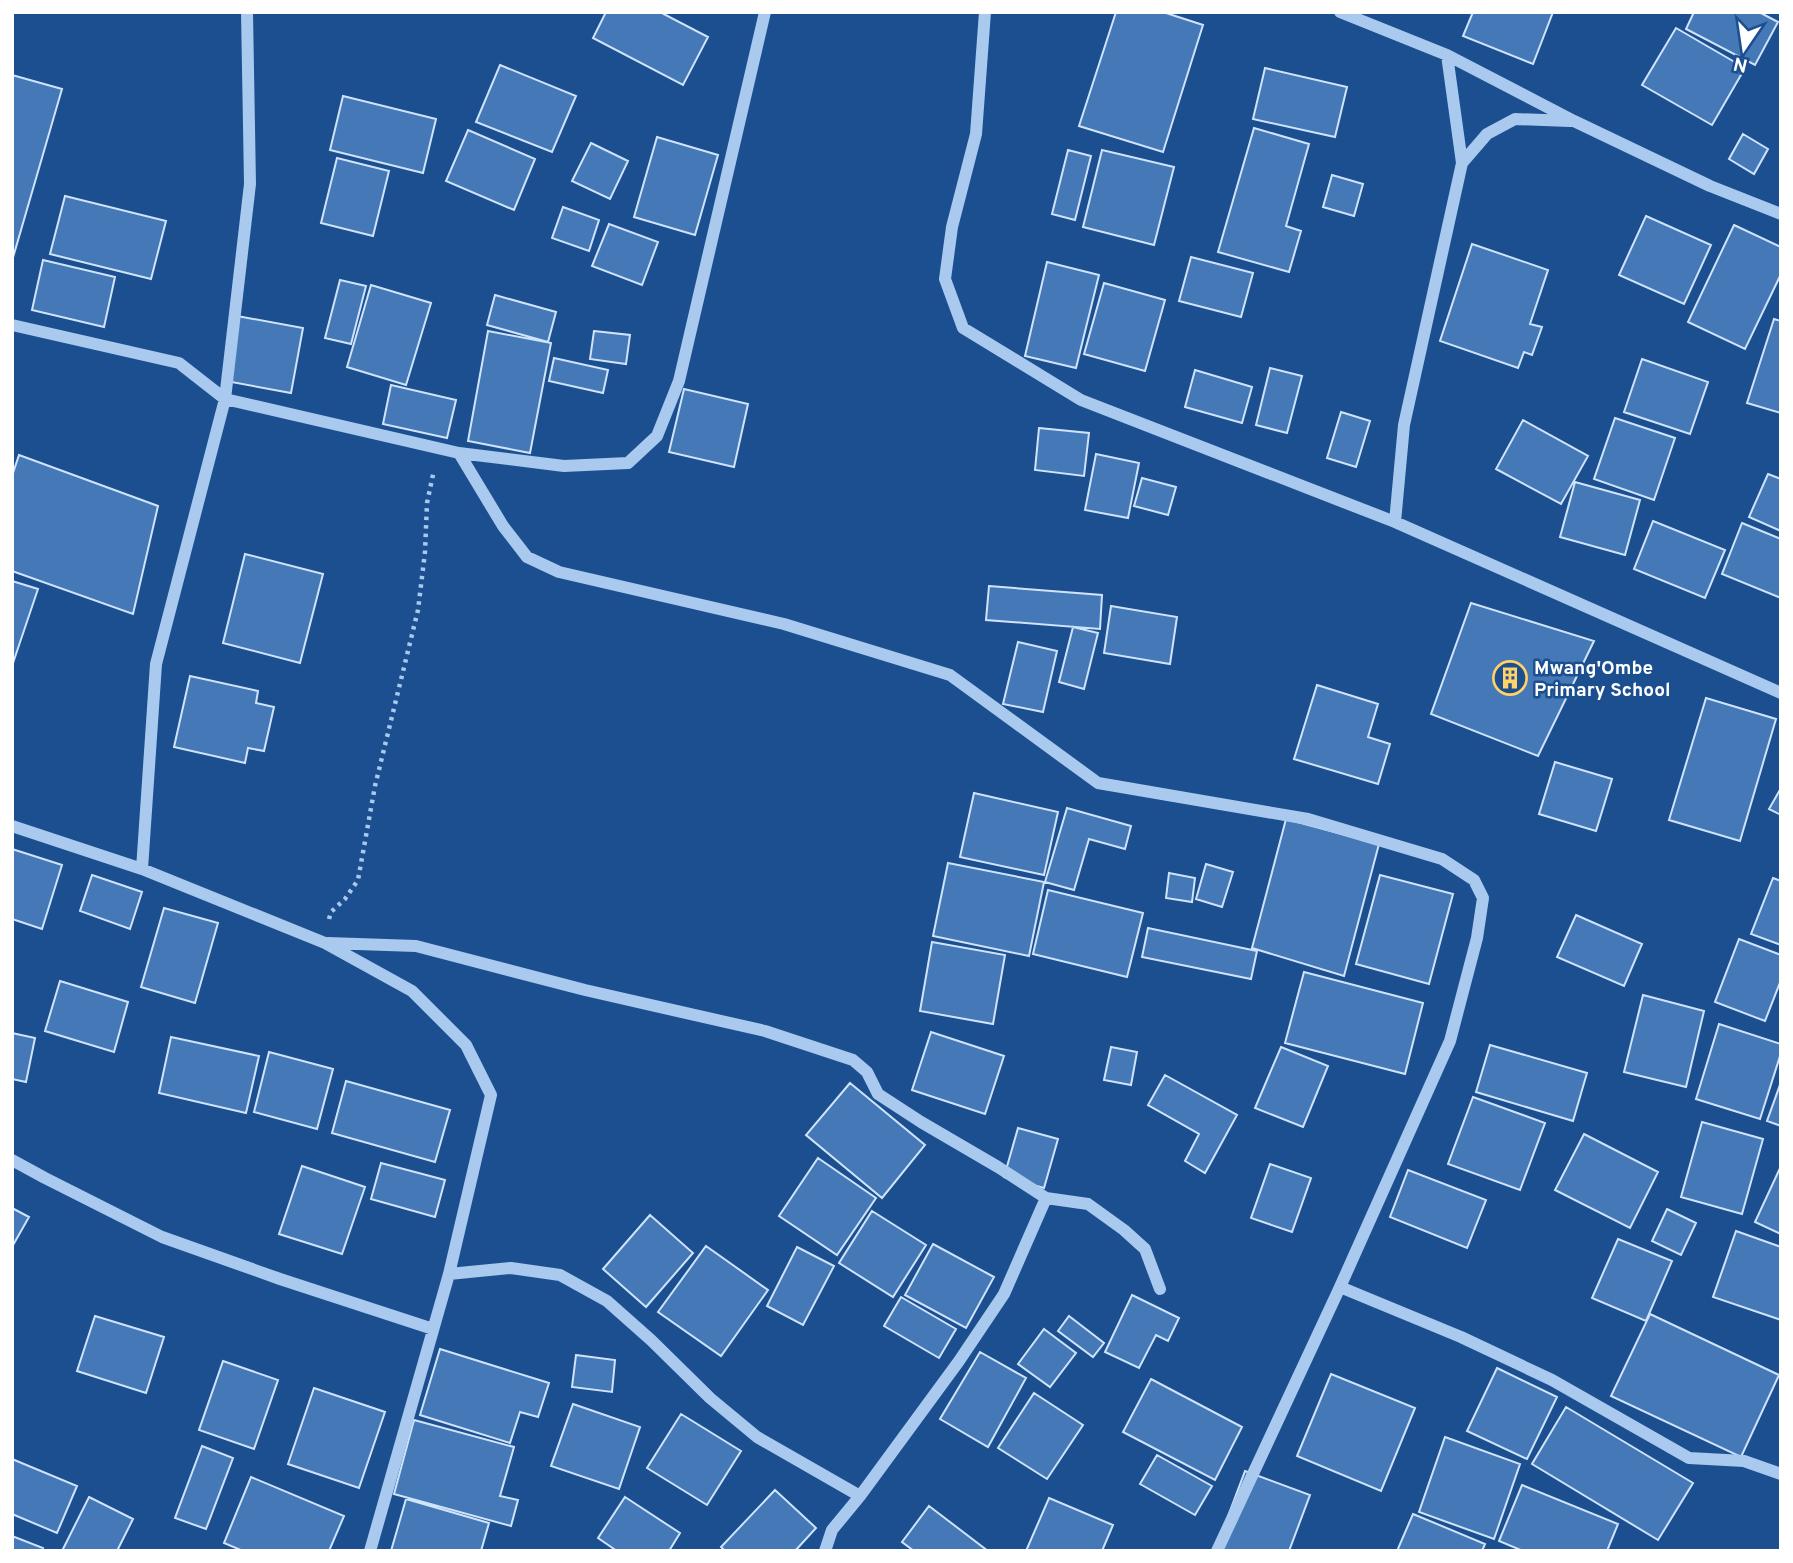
<svg xmlns="http://www.w3.org/2000/svg" width="1793" height="1563" font-family="Overpass,sans-serif">
<rect width="100%" height="100%" fill="#1b4f8f"/>
<path fill="#4478b7" stroke="#cfe3fa" stroke-width="2" d="M606,12H660L708,37L683,85L593,38Z
M1116,12H1163L1203,25L1163,152L1079,126Z
M1473,12H1553L1533,64L1463,36Z
M1694,12H1759L1778,22L1755,65L1686,29Z
M1676,28L1745,68L1712,125L1642,85Z
M500,65L576,96L552,152L476,122Z
M1265,68L1347,87L1335,137L1253,119Z
M12,75L62,89L12,261Z
M343,96L436,119L423,173L330,150Z
M1254,128L1309,144L1286,226L1301,231L1289,272L1218,252Z
M468,130L535,159L514,210L446,181Z
M1743,134L1768,149L1754,174L1729,159Z
M657,137L718,155L695,235L634,217Z
M591,143L628,161L610,199L572,181Z
M1068,150L1091,156L1075,220L1052,214Z
M1102,150L1174,167L1154,245L1083,227Z
M337,158L389,171L373,236L321,223Z
M1332,175L1363,184L1354,216L1323,207Z
M65,196L166,221L151,279L50,254Z
M563,207L599,220L589,251L552,238Z
M1646,216L1711,245L1684,304L1619,275Z
M609,224L658,242L642,285L592,266Z
M1734,225L1781,247V274L1745,349L1688,322Z
M1472,244L1548,270L1530,324L1542,327L1532,355L1524,352L1518,368L1440,341Z
M1191,257L1253,273L1241,317L1179,301Z
M43,260L115,277L104,327L32,310Z
M1047,262L1099,275L1076,368L1025,356Z
M340,280L366,286L351,344L325,338Z
M1104,283L1165,300L1145,371L1084,354Z
M371,285L431,303L406,385L347,367Z
M495,295L556,312L548,342L487,325Z
M237,316L303,328L291,393L226,381Z
M1774,319L1781,321V413L1747,403Z
M488,331L551,343L530,453L468,441Z
M594,331L630,335L626,364L590,359Z
M554,358L608,370L603,393L549,381Z
M1642,359L1708,382L1690,434L1624,412Z
M1270,368L1302,376L1287,433L1256,425Z
M1195,370L1252,387L1242,423L1185,407Z
M391,385L456,400L447,438L383,424Z
M684,389L748,404L734,467L669,452Z
M1341,412L1370,421L1356,467L1327,458Z
M1615,418L1675,438L1654,500L1594,479Z
M1523,420L1588,456L1561,504L1496,469Z
M1039,428L1089,433L1084,476L1035,470Z
M1096,454L1139,463L1128,518L1085,510Z
M19,455L158,506L133,614L12,571V476Z
M1768,474L1781,479V531L1749,517Z
M1142,478L1176,487L1168,515L1134,506Z
M1575,482L1640,500L1625,555L1560,537Z
M1653,521L1725,550L1705,598L1634,569Z
M1742,523L1781,539V598L1722,574Z
M245,554L323,574L300,663L223,643Z
M12,581L38,589L12,666Z
M989,586L1102,595L1100,629L986,620Z
M1471,603L1594,641L1538,756L1431,714Z
M1111,606L1177,617L1170,664L1104,653Z
M1073,627L1098,633L1084,689L1059,682Z
M1018,642L1057,651L1043,712L1003,704Z
M190,676L258,691L256,703L274,707L264,751L248,748L245,763L174,747Z
M1317,685L1378,704L1368,737L1390,744L1378,784L1294,759Z
M1706,698L1776,719L1740,841L1669,820Z
M1555,762L1612,779L1596,831L1539,814Z
M1781,788V815L1769,809Z
M974,793L1058,812L1044,875L960,857Z
M1067,808L1131,826L1125,849L1089,839L1074,890L1045,882Z
M1286,819L1379,844L1344,976L1252,948Z
M12,849L62,865L42,929L12,919Z
M948,863L1044,882L1029,956L933,936Z
M1206,864L1233,872L1222,907L1196,899Z
M1169,873L1195,878L1192,902L1166,898Z
M92,875L142,892L130,929L80,911Z
M1380,875L1453,894L1429,984L1356,964Z
M1773,878L1781,881V945L1751,934Z
M1048,890L1143,913L1127,977L1033,954Z
M164,908L218,923L195,1003L141,987Z
M1576,915L1642,944L1624,986L1557,957Z
M1148,928L1257,951L1251,979L1142,957Z
M1739,939L1781,955V980L1765,1021L1715,1002Z
M932,942L1005,955L993,1024L920,1011Z
M1304,972L1423,1003L1405,1074L1285,1043Z
M60,981L128,1002L114,1052L45,1031Z
M1643,995L1704,1011L1686,1087L1624,1072Z
M1719,1024L1781,1044V1053L1760,1119L1696,1099Z
M931,1032L1004,1056L985,1114L912,1090Z
M12,1033L35,1038L26,1082L12,1079Z
M171,1037L259,1056L246,1113L159,1093Z
M1490,1045L1587,1073L1573,1121L1476,1092Z
M1111,1047L1137,1052L1131,1085L1104,1080Z
M1281,1047L1328,1066L1303,1127L1255,1108Z
M269,1052L333,1069L317,1129L254,1112Z
M1165,1075L1237,1115L1205,1173L1185,1161L1199,1134L1148,1105Z
M346,1081L450,1110L435,1162L332,1133Z
M1781,1082V1126L1767,1121Z
M850,1083L925,1145L882,1198L806,1135Z
M1473,1097L1545,1123L1520,1190L1448,1164Z
M1702,1122L1763,1139L1742,1214L1681,1197Z
M1018,1128L1058,1139L1044,1188L1004,1177Z
M1584,1134L1658,1172L1630,1228L1555,1190Z
M818,1158L876,1198L837,1255L779,1216Z
M381,1163L445,1180L435,1217L371,1199Z
M1270,1164L1311,1178L1292,1232L1251,1218Z
M302,1166L365,1187L342,1254L279,1234Z
M1781,1166V1234L1755,1222Z
M1408,1170L1486,1200L1467,1248L1390,1217Z
M12,1208L29,1217L12,1247Z
M1667,1209L1696,1223L1681,1255L1652,1241Z
M872,1211L926,1245L893,1297L839,1263Z
M650,1215L693,1253L646,1307L603,1269Z
M1736,1231L1781,1247V1320L1713,1297Z
M1618,1239L1672,1261L1646,1321L1592,1298Z
M933,1244L994,1277L966,1328L905,1295Z
M706,1246L768,1290L721,1356L658,1312Z
M797,1247L834,1266L803,1325L767,1306Z
M1132,1295L1179,1318L1168,1341L1156,1335L1139,1368L1105,1352Z
M901,1297L956,1329L939,1358L884,1326Z
M1650,1314L1779,1375L1741,1457L1611,1396Z
M95,1316L164,1337L146,1393L77,1371Z
M1069,1316L1104,1343L1093,1357L1058,1331Z
M1044,1329L1076,1353L1050,1387L1018,1364Z
M440,1349L549,1383L538,1417L520,1412L510,1443L420,1415Z
M980,1352L1026,1378L988,1447L940,1419Z
M576,1355L615,1360L612,1392L572,1387Z
M223,1361L278,1380L254,1449L199,1430Z
M1497,1368L1557,1397L1527,1459L1467,1431Z
M1331,1374L1415,1408L1381,1491L1297,1456Z
M1151,1379L1242,1427L1215,1480L1123,1432Z
M314,1388L385,1412L359,1488L288,1464Z
M1034,1393L1083,1425L1047,1479L998,1448Z
M573,1404L640,1427L619,1489L551,1466Z
M1566,1407L1693,1483L1658,1540L1532,1464Z
M681,1414L741,1451L707,1505L647,1468Z
M414,1420L514,1447L500,1496L518,1500L511,1526L394,1494Z
M1445,1437L1520,1464L1494,1539L1419,1512Z
M202,1446L233,1458L206,1529L175,1518Z
M1157,1455L1212,1486L1195,1515L1140,1484Z
M12,1459L77,1486L57,1533L12,1514Z
M1245,1471L1310,1495L1289,1551H1215Z
M251,1477L344,1516L329,1551H243L224,1543Z
M1522,1485L1618,1524L1607,1551H1523L1499,1541Z
M775,1490L816,1528L795,1551H725L721,1547Z
M89,1497L133,1519L117,1551H62Z
M625,1497L680,1533L669,1551H617L598,1538Z
M1049,1498L1113,1525L1102,1551H1026Z
M406,1499L489,1523L481,1551H391Z
M929,1506L988,1551H914L902,1542Z
M1413,1514L1485,1544L1482,1551H1397Z
M12,1536L43,1548L42,1551H12Z"/>
<g fill="none" stroke-linecap="round" stroke-linejoin="round">
<path stroke="#a9c9ee" stroke-width="4.5" stroke-dasharray="3.5 5" stroke-linecap="butt" d="M329,919L331,912L345,899L358,880L375,786L418,610L425,552L427,503L434,470"/>
<path stroke="#a9c9ee" stroke-width="12" d="M985,12L976,134L952,227L945,279L963,328L1081,400L1395,522L1781,693
M1340,12L1447,55L1574,121L1710,186L1781,214
M1462,163L1487,134L1515,119L1570,121
M12,325L179,363L225,399L459,453L564,466L628,463L657,436L679,381L765,12
M459,453L503,526L527,557L559,572L784,624L950,675L1098,783L1308,819L1442,859L1474,880L1483,898L1477,938L1450,1041L1340,1287L1461,1337L1552,1380L1689,1458L1744,1461L1781,1474
M1395,522L1404,425L1462,163L1447,55
M12,826L142,869L325,943L412,991L466,1045L491,1095L449,1274L370,1551
M142,869L156,664L225,399L250,184L247,12
M328,943L416,946L585,990L765,1031L853,1060L867,1072L878,1094L921,1122L998,1167L1046,1198L1088,1204L1124,1230L1145,1249L1160,1289
M12,1160L45,1178L162,1237L280,1279L433,1329
M449,1274L511,1268L560,1275L607,1301L651,1340L710,1398L757,1437L860,1496
M825,1551L832,1530L860,1496L959,1361L1004,1294L1046,1198
M1217,1551L1340,1287"/>
</g>
<defs>
<g id="building-ring" transform="scale(1.75)"><circle r="9.5" fill="#1b4f8f" stroke="#ffd166" stroke-width="1.5"/><path d="M-4-6H4V6H1V3H-1V6H-4ZM-2.5-4.3h1.7v1.8h-1.7ZM.8-4.3h1.7v1.8H.8ZM-2.5-1h1.7V.8h-1.7ZM.8-1h1.7V.8H.8Z" fill="#ffd166"/></g>
</defs>
<g fill-rule="evenodd">
<use href="#building-ring" x="1510" y="678"/>
</g>
<g text-anchor="middle" stroke-width="5" stroke-linejoin="round" paint-order="stroke">
<g font-size="19" font-weight="bold" fill="#fff" stroke="#1b4f8f" text-anchor="start">
<text x="1534" y="674">Mwang'Ombe<tspan x="1534" dy="22">Primary School</tspan></text>
</g>
</g>
<rect width="1793" height="1563" fill="none" stroke="#ffffff" stroke-width="28"/>
<g transform="translate(1744 49) rotate(193)" stroke="#1b4f8f" stroke-width="5" paint-order="stroke">
<path d="M0-5L12 26L0 18L-12 26Z" fill="#ffffff"/>
<text y="-10" font-size="19" font-weight="bold" text-anchor="middle" fill="#ffffff">N</text>
</g>
</svg>
